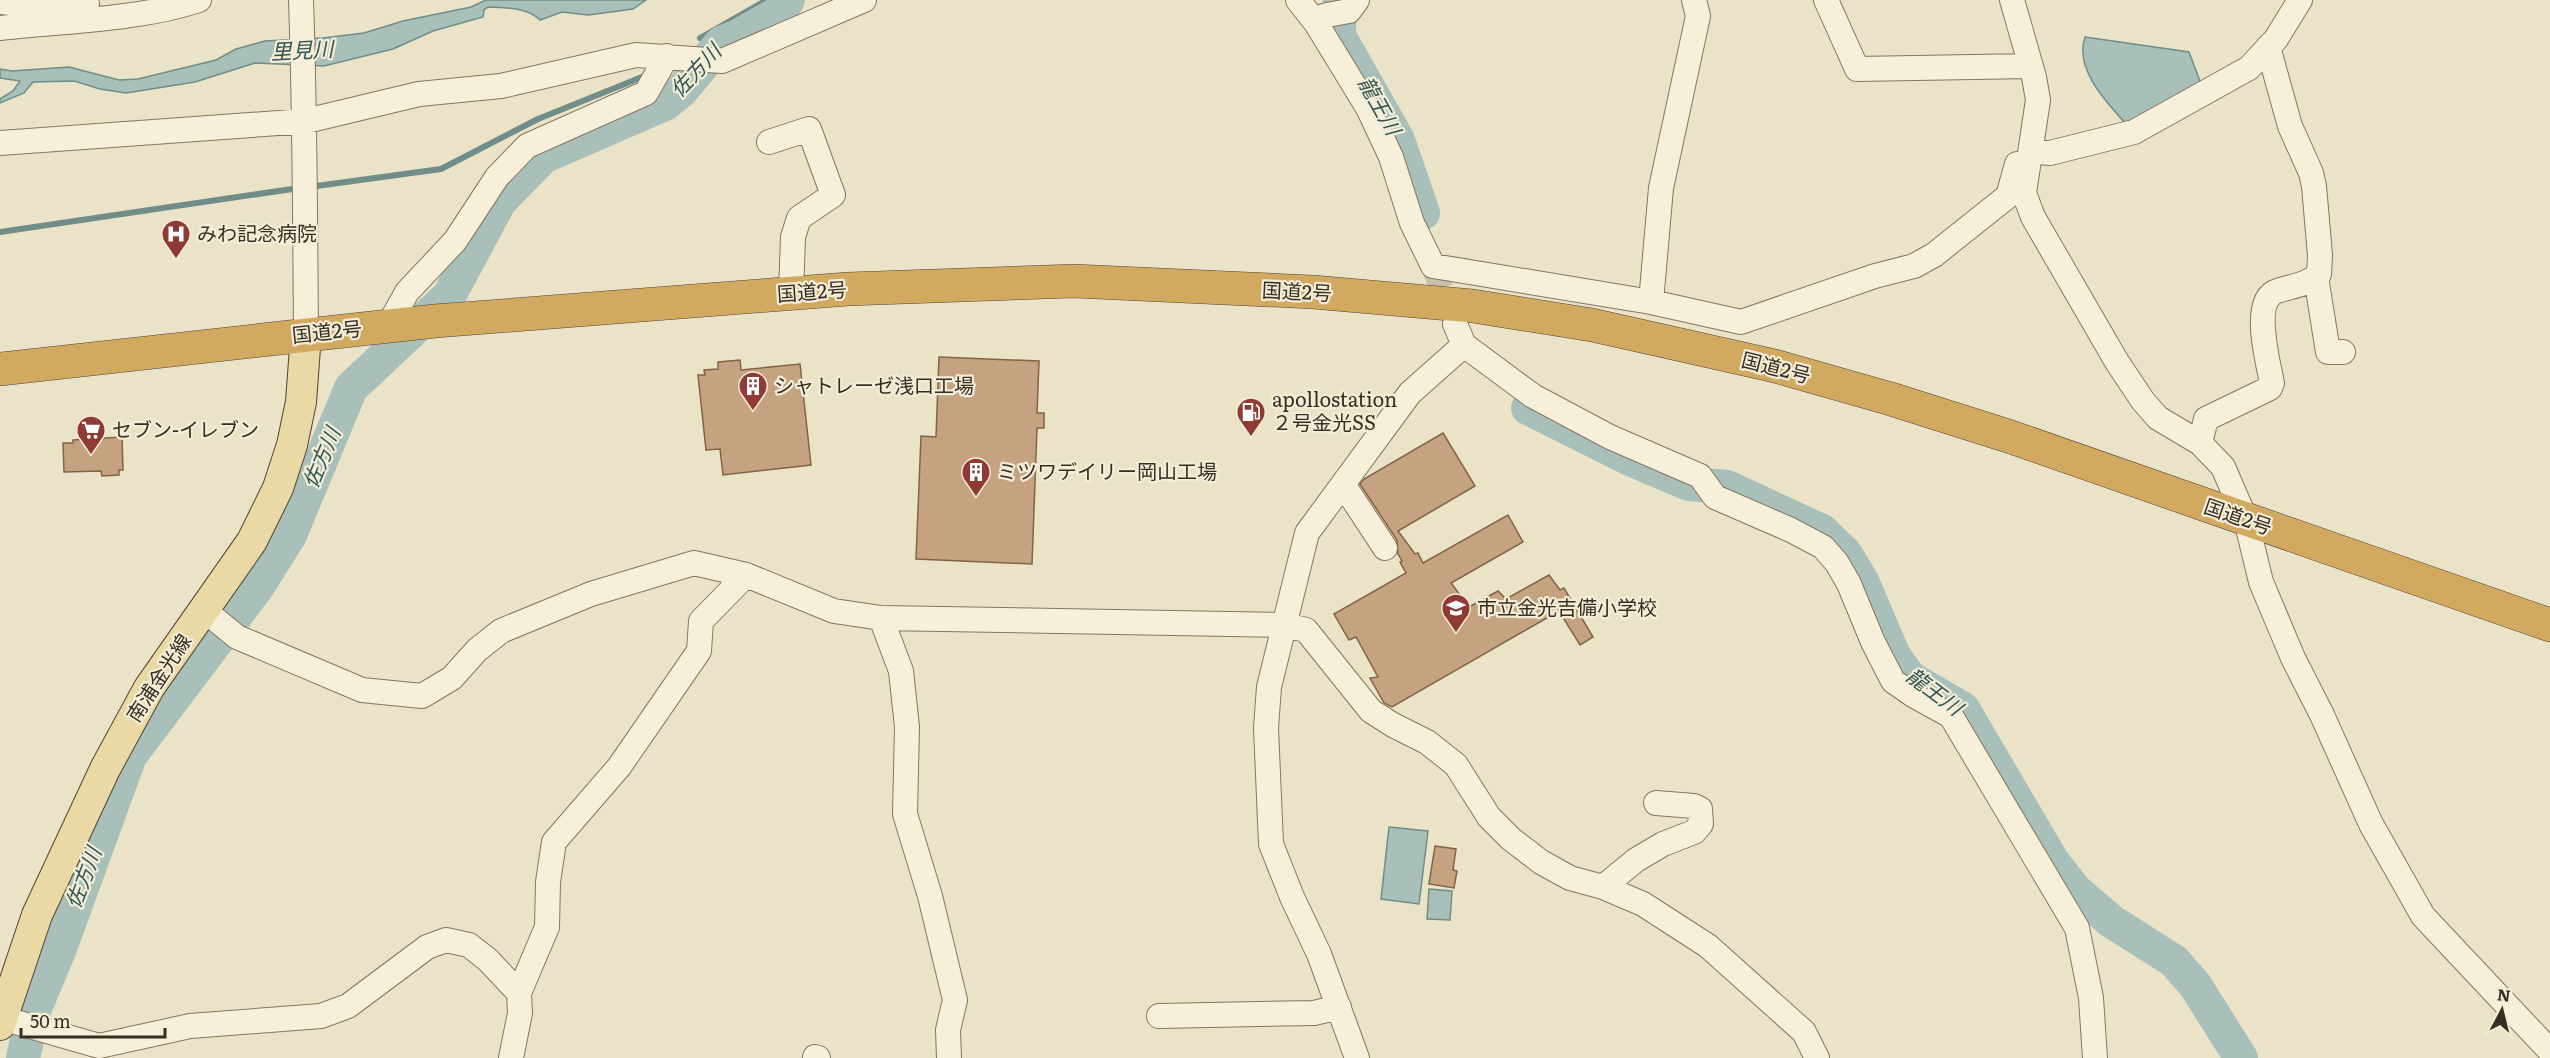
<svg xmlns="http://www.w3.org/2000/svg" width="2550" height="1058" font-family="Literata,'Noto Sans JP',serif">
<rect width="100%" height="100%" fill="#ebe3c8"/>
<path fill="#a8bfba" stroke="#708d88" stroke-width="1.5" d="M486,0H646L633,9L588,15L562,12L540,20C528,7 505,8 488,7L484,10L483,17L433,31L393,49L324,66L255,63L195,82L126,93L100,89L74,81L33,82L24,93L0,103V99L13,91L20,81L0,78V69L12,71L69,67L119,80L138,79L216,60L236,49L265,41L323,38L364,33L403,21L471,7Z
M2085,37L2189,52L2201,84L2127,125C2107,103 2074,69 2085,37Z
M1389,827L1428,831L1419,904L1381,899Z
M1429,889L1452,891L1450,920L1427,919Z"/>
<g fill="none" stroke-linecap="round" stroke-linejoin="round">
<path stroke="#708d88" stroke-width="6" d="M700,38L767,0
M309,187L441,169L538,119L642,77
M0,232L299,188"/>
<path stroke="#a8bfba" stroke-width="34" d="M1340,0L1339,36L1398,140L1423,213
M1528,408L1630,459L1689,484L1727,487L1822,531L1845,553L1862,581L1894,656L1910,678L1963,709L2053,862L2076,891L2111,921L2174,961L2195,985L2241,1058
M23,1058L33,1013L59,951L130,756L258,586L290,535L351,388L449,296L500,201L543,157L665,104L681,91L721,43L738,36L780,12L788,0"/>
</g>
<path fill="#c5a381" stroke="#826346" stroke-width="1.5" d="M939,357L1039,361L1037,413H1044V428H1037L1032,564L916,559L921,436L936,437Z
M740,360L741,370L800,364L811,465L723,475L720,449L706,450L698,375H705L704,370L718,369V362Z
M1443,433L1475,486L1398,531L1415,554L1418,553L1423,563L1508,515L1523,542L1451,583L1469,607L1498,591L1506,599L1549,575L1560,590L1564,588L1593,637L1580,645L1559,611L1392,707L1384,703L1370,678L1378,677L1356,637L1349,640L1334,614L1406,573L1400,562L1402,561L1398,554L1397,540L1360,484L1364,479Z
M122,437L123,470H119V475L102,476L101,471L64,472L63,443H73V440Z
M1435,846L1456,849L1453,870L1457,871L1454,888L1429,884Z"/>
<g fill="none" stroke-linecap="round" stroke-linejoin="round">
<path stroke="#c7bfa7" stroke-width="24" stroke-dasharray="24 12" stroke-linecap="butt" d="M1433,266L1452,316"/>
<g stroke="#85765e" stroke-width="26">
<path id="minor" d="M301,0C305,111 305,222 306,334
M1298,0L1316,23L1368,108L1391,157L1412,223L1433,266L1651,302L1741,322L1875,276L1914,266L1934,255L2008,196L2017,164
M1826,0L1857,69L2031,66
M2012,0L2034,77L2038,100L2024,193L2033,217L2117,362L2143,401L2158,418L2200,443L2223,467L2246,520L2261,582L2293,658L2322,715L2371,824L2423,916L2550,1051
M0,2L40,6L87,4
M1314,20L1327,15L1349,11L1357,0
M0,28C63,21 139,20 199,0
M769,142L809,129L833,195L799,218L793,237L791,293
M0,143L306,121L419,94L501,86L636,55L722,61L864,0
M2031,151L2050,153L2134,132L2249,68L2276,39L2300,0
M2316,277L2328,352H2343
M1651,302L1661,188L1698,16L1694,0
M1455,324L1464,345L1533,396L1610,437L1700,476L1715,497L1791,530L1823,547L1837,563L1849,584L1873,642L1893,681L1913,695L1951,716L2077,928L2091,998L2095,1058
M388,326L407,292L455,241L497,177L527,146L646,93L667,56
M2200,443L2206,419L2270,388L2272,383C2268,362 2251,300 2277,291C2292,286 2307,285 2319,274L2320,255L2314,186L2311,173L2290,126L2268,47
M1343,484L1385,548
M204,610L237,637L362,690L422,696L452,678L477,650L501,631L591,594L694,563L746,575L834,611L881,618L1286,625L1306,630L1371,711L1393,725L1427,742L1456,765L1489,817L1511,839L1541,862L1570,878L1603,887L1643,904L1708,946L1804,1032L1817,1058
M881,618L901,671L907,727L905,814L930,896L955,1000L948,1030L949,1058
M1603,887L1636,860L1663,844L1694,832L1701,824L1700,809L1694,806L1656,803
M1159,1016L1314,1013L1339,1007
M2,1018L99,1046L190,1026L321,1016L348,1006L427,947L446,940L469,945L488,960L519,993
M815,1057L818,1058
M511,1058L520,1013L519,993L547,927L548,882L554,842L619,767L699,651L701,621L746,575
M1357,1058L1319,954L1292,897L1271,844L1266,728L1269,687L1307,533L1410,393L1464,345"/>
</g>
<g stroke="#534432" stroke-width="32">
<path id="major" d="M0,1025L37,915L105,769L149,688L252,541L278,488L292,445L301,402L306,334"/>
</g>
<g stroke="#534432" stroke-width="34">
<path id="highway" d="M0,369L435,321L848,289L1074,281L1313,292L1473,306L1592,325L1775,366L1891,399L2008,436L2550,625"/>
</g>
<use href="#minor" stroke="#f6f0db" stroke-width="24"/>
<use href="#major" stroke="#ead9a4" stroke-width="30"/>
<use href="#highway" stroke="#d2a961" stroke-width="33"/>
</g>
<defs>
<g id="hospital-pin" transform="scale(1.5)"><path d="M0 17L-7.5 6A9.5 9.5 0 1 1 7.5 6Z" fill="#8f3a34" stroke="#f3edd7"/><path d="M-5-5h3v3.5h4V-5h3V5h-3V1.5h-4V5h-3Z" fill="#fff"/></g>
<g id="building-pin" transform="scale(1.5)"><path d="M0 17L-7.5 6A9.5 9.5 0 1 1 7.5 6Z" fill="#8f3a34" stroke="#f3edd7"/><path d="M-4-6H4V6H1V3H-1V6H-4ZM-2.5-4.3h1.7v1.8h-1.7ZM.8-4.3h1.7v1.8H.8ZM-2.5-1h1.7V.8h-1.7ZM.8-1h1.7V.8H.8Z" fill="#fff"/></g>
<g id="fuel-pin" transform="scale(1.5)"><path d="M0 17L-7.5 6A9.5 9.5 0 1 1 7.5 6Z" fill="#8f3a34" stroke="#f3edd7"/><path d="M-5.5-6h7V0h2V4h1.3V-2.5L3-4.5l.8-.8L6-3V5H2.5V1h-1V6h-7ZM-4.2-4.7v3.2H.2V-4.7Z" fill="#fff"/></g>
<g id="supermarket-pin" transform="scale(1.5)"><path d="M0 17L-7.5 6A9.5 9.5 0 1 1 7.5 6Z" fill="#8f3a34" stroke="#f3edd7"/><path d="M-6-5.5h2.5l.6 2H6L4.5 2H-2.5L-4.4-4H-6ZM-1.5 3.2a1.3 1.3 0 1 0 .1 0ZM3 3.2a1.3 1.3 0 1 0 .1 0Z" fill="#fff"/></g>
<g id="school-pin" transform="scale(1.5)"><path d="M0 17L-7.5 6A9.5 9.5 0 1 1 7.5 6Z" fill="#8f3a34" stroke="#f3edd7"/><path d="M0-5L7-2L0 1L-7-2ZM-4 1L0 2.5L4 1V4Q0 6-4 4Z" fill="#fff"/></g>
</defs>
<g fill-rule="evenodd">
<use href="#hospital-pin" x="176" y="234"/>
<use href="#building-pin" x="753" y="386"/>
<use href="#fuel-pin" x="1251" y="412"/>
<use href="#supermarket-pin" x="91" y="430"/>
<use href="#building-pin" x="976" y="472"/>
<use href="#school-pin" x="1456" y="608"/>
</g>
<g text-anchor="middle" stroke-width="4.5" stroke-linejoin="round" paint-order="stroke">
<g font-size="20" fill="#372d21" stroke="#f3edd7" text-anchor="start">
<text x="197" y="241">みわ記念病院</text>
<text x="774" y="393">シャトレーゼ浅口工場</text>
<text x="1272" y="407">apollostation<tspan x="1272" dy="23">２号金光SS</tspan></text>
<text x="112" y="437">セブン-イレブン</text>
<text x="997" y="479">ミツワデイリー岡山工場</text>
<text x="1477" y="615">市立金光吉備小学校</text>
</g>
<g font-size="20" fill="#372d21" stroke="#f3edd7">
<text transform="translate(812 292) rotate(-4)" y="7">国道2号</text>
<text transform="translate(1297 292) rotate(3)" y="7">国道2号</text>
<text transform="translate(327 332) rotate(-6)" y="7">国道2号</text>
<text transform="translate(1776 368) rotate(14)" y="7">国道2号</text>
<text transform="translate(2238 517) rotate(19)" y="7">国道2号</text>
<text transform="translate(159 678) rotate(-57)" y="7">南浦金光線</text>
</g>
<g font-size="21" font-style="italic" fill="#315555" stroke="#f3edd7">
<text transform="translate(302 51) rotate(-3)" y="7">里見川</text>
<text transform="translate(696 71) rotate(-47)" y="7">佐方川</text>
<text transform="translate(1379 106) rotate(61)" y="7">龍王川</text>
<text transform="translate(322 458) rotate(-67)" y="7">佐方川</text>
<text transform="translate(1934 692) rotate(37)" y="7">龍王川</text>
<text transform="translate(84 878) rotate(-69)" y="7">佐方川</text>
</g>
</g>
<g transform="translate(2502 1010) rotate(7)" stroke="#f3edd7" stroke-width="4.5" paint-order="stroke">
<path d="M0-4.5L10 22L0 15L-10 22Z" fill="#372d21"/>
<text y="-9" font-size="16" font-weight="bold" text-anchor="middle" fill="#372d21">N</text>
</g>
<path d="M21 1028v9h144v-9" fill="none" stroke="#372d21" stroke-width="3"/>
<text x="30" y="1028" font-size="18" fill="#372d21" stroke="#f3edd7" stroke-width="4.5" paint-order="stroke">50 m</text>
</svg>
